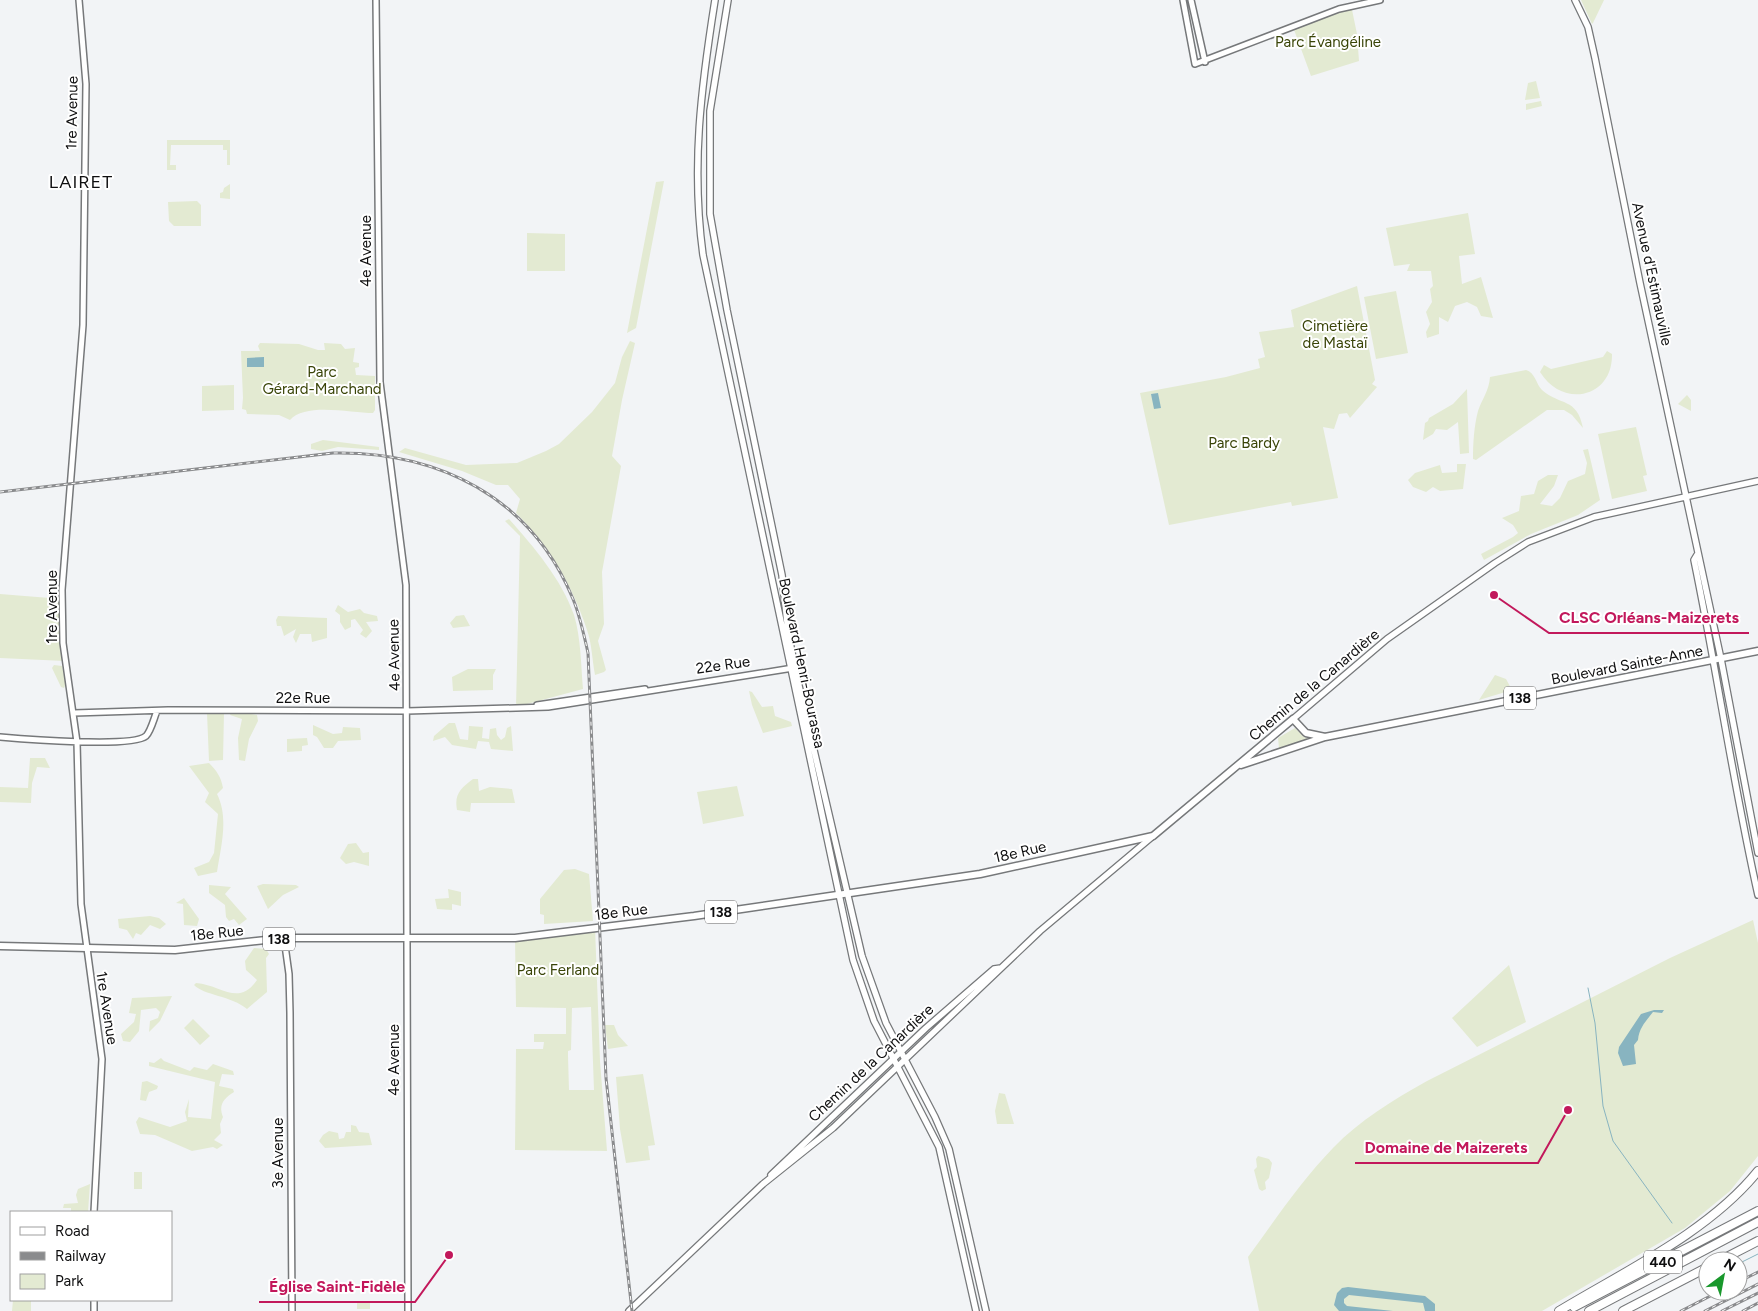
<svg xmlns="http://www.w3.org/2000/svg" width="1758" height="1311" font-family="Figtree,sans-serif">
<rect width="100%" height="100%" fill="#f2f4f6"/>
<path fill="#e3ead2" fill-rule="evenodd" d="M1581,0H1604L1593,23L1592,24Z
M1351,5L1357,34L1359,61L1311,76L1293,27Z
M1536,81L1540,98L1525,100L1528,83Z
M1541,101L1542,106L1526,110V104Z
M167,140H230V165H227V150H223V145H171L170,165H176V170H167Z
M664,181L636,328L627,333L656,182Z
M230,184V199L220,198V193L223,192L224,188Z
M197,201L201,205V226H174L169,221L168,202Z
M1468,213L1475,254L1459,256L1462,284L1481,277L1493,318L1481,316L1477,307L1467,302L1455,306L1448,322L1439,317V334L1427,338L1426,332L1430,324L1426,312L1432,302L1430,289L1433,286L1431,271H1407L1410,264L1394,266L1386,228Z
M527,233L565,234V271H527Z
M1357,286L1375,380L1372,384L1377,387L1350,418L1347,413L1339,414L1334,429L1323,427L1338,498L1292,506L1291,502L1169,525L1140,393L1226,377L1260,368L1258,359L1265,357L1259,332L1294,327L1291,310Z
M1396,291L1408,353L1376,359L1364,297Z
M630,341L635,343L622,400L612,456L621,466L602,572L604,624L598,641L606,670L604,672L595,675C592,660 592,644 587,630C573,586 548,545 516,513L520,499L508,485H496L462,471L399,452L405,448L466,465L517,463L546,451L559,444L592,412L615,383L622,357Z
M260,343L299,344L318,350H325L324,343L341,344L345,349L355,348L353,362L359,363V367L355,368L356,375L375,376V410L373,413C352,413 305,402 290,420L279,415L247,414L246,410L242,409L243,398L241,351H260L258,346Z
M1607,351L1612,354C1613,398 1563,409 1540,372L1544,365L1551,369L1603,357Z
M1526,370C1535,372 1536,384 1542,390C1560,406 1577,397 1583,428L1572,415L1564,410H1547L1476,460L1473,459C1473,444 1474,426 1478,411C1482,399 1489,391 1490,377Z
M234,385V410L202,411V386Z
M1467,389L1469,453L1460,454L1458,422L1447,430L1436,429L1433,434L1423,440L1425,423L1428,421L1429,418L1453,404Z
M1687,395L1691,400V411L1678,404Z
M1636,427L1647,475L1643,476L1647,491L1612,499L1598,434Z
M323,440L379,447V450L338,447L322,451L311,449V444Z
M1588,449L1600,500L1578,515L1531,534L1484,560L1481,554L1513,537L1518,533L1513,525L1502,518L1519,511L1521,496L1534,494L1538,481L1548,475H1558L1554,486L1540,504L1552,506L1560,498L1568,481L1585,474L1587,463L1583,450Z
M1457,464H1466L1463,489L1440,491L1433,487L1426,492L1413,487L1408,480L1415,473L1440,465L1442,473L1457,472Z
M509,519C534,547 562,580 574,615C581,638 581,666 583,689L516,707L520,536L505,521Z
M0,594L62,599L65,661L0,658Z
M338,605L348,612L360,609L364,613L377,616L378,621L366,622L372,631L366,638L360,634L363,630L355,619L351,620V627L345,630L340,622V615L335,611Z
M464,615L470,626L453,628L450,623L456,616Z
M278,616L327,618V638L312,642L311,634H300L296,643L293,637L296,629L284,636L281,626H277L276,620Z
M54,665L62,666L66,684L64,688L61,687L52,668Z
M468,669H496L493,675V690L453,691L452,677Z
M1495,675L1506,679L1512,690L1479,700Z
M749,691L752,692L762,707L773,706L775,716L791,722L792,726L763,733L752,705Z
M232,711L257,715L258,721L249,739L245,761L239,760L238,738L242,719L230,715Z
M207,713H224L223,760L209,761Z
M449,723H455L460,739L468,740L469,726L483,727L482,738L489,739L490,729L496,728L497,735L501,740L505,737L507,728L511,726L513,751L491,749L489,742L478,741L476,749L452,745L445,737L433,741L434,736Z
M313,725L333,734L342,733L343,727L360,728L361,740L338,741L333,748H324L317,737L313,735Z
M1295,728L1304,737L1311,740L1281,750L1279,748L1278,738Z
M307,738L308,745L302,746V751L287,752V739Z
M30,758H45L50,768L37,767L32,783L31,803L0,802V787L28,788Z
M209,763C217,771 221,777 223,788L217,794C229,818 221,846 217,872L198,876L194,868L209,862L214,853L218,814L205,802L209,793L189,766Z
M473,779H478L479,791L490,787L512,789L515,803H471L470,812L457,810C454,794 461,788 473,779Z
M737,786L744,816L703,824L697,792Z
M356,843L363,853L369,852V866L354,862L346,864L340,858L348,844Z
M575,869L589,874L593,921L544,924V915L540,914V899L564,870Z
M263,884L296,885L299,887L283,895L268,909L257,886Z
M209,885L231,887L225,894L247,919L239,925L234,919L229,921L226,917L225,905L209,893Z
M448,889L461,892V906L452,904V910L437,909L435,899L449,898Z
M184,898L199,919L197,926L184,925L183,904L176,903Z
M150,916L159,918L166,924L160,929L150,925L141,935L136,933L133,939L127,930L119,928L118,919Z
M1753,920L1758,943V1156L1730,1191L1685,1228L1542,1311H1259L1248,1257C1275,1220 1301,1181 1333,1148C1360,1120 1393,1100 1427,1081L1670,958Z
M595,927L600,1061L607,1151L515,1150L516,1049H543L544,1042H534V1034H566V1008L516,1007L515,938ZM591,1007L594,1090H569L568,1056V1051L571,1050L572,1008Z
M254,948L266,949L269,954L266,958L267,992L247,1009C232,996 203,995 194,985L196,983C222,985 238,1007 257,980L246,970L245,961Z
M1509,965L1526,1022L1477,1047L1452,1018Z
M172,996L160,1021L149,1032L150,1021L158,1018L160,1012L156,1008L141,1010L139,1031L130,1042L123,1041L121,1034L134,1022L136,1014L129,1013L132,998Z
M193,1019L210,1036L200,1045L184,1028Z
M605,1025H614L618,1035L628,1046L608,1049Z
M161,1058L164,1061L190,1071L194,1067L207,1070L213,1064L233,1071L234,1075L222,1074L219,1086L233,1089L234,1092C224,1098 218,1105 223,1117L220,1124L221,1133L214,1140L223,1145L217,1149L213,1147L192,1151L155,1135L140,1134L136,1122L139,1117L170,1127L187,1121L185,1112L189,1099L188,1117L211,1119L215,1082L149,1066V1062L154,1063Z
M643,1074L655,1145L648,1146L650,1160L626,1163L620,1129L616,1077Z
M147,1081L158,1086L157,1089L149,1092L146,1101L140,1100L142,1082Z
M999,1093L1005,1094L1014,1124H997L995,1111Z
M351,1125L356,1126L359,1132L369,1133L372,1145L325,1148L319,1141L323,1135L329,1131L338,1133L339,1139L344,1138L346,1132H351Z
M1258,1156L1269,1159L1272,1163L1269,1178L1265,1182L1266,1189L1262,1191L1259,1189L1254,1170L1257,1167L1256,1159Z
M134,1172H142V1189H134Z
M90,1184L88,1212H71V1208H63L64,1204L78,1203L76,1195L78,1189Z
M13,1300H31V1311H12Z
M357,1301H370V1309H357Z"/>
<path fill="#88b4c0" d="M264,357V367H247V358Z
M1158,393L1161,408L1154,409L1151,394Z
M1654,1010H1664L1662,1013L1653,1012C1646,1021 1639,1028 1638,1040L1634,1045L1636,1064L1623,1066L1618,1053L1619,1047L1641,1014Z
M1348,1287L1425,1296L1435,1304V1311H1425L1423,1303L1349,1295L1344,1299V1303L1347,1306L1393,1311H1339L1334,1305L1337,1293L1342,1288Z"/>
<g fill="none" stroke-linecap="round" stroke-linejoin="round">
<path stroke="#88b4c0" stroke-width="1" d="M1588,988L1595,1023L1603,1106L1613,1141L1672,1223
M1738,1264L1758,1254
M1703,1274L1708,1280"/>
<g stroke="#76787a" stroke-width="8">
<path id="tertiary" d="M79,0L86,84L83,325L62,590L63,643L77,742L81,904L102,1059L94,1212
M376,0L380,382L406,585L408,1311
M1183,0L1195,64L1339,9L1380,0
M1191,0L1205,62
M537,705L645,689
M74,713L168,710L407,711L548,707L793,668
M0,737C23,739 132,748 146,736C151,731 154,718 157,711
M284,938L289,974L290,1013L292,1311
M94,1300V1311"/>
</g>
<g stroke="#76787a" stroke-width="8">
<path id="secondary" d="M715,0C701,88 691,166 703,255L853,960L874,1021L939,1147L976,1311
M728,0L710,111V214L727,310L782,575L788,632L796,673L862,956L886,1023L935,1117L949,1149L986,1311
M1575,0L1588,27L1595,58L1640,283L1721,659L1758,853
M1697,555L1694,560C1717,671 1733,784 1758,895
M1293,719L1387,639L1495,563L1528,542L1594,517L1758,481
M771,1175L926,1028L994,969L1001,968
M629,1311L763,1184L833,1128L1040,931L1153,836"/>
</g>
<g stroke="#76787a" stroke-width="9">
<path id="primary" d="M1241,765L1325,737L1758,651
M0,946L175,950L284,938H515L694,916L980,874L1153,836L1293,719L1306,733L1325,737"/>
</g>
<g stroke="#76787a" stroke-width="10">
<path id="motorway" d="M1719,1261L1758,1241
M1574,1307L1758,1211
M1559,1311C1625,1271 1709,1232 1758,1171
M1589,1311L1758,1222
M1623,1311L1708,1267"/>
</g>
<use href="#tertiary" stroke="#fff" stroke-width="5"/>
<use href="#secondary" stroke="#fff" stroke-width="5.5"/>
<use href="#primary" stroke="#fff" stroke-width="6"/>
<use href="#motorway" stroke="#fff" stroke-width="8"/>
<g stroke="#8a8b8d" stroke-width="3">
<path id="rail" d="M0,492L333,453C438,451 531,497 573,599C580,616 584,635 588,653L606,1078L632,1311
M1738,1282L1758,1272
M1681,1311L1720,1291
M1705,1311L1758,1284
M1722,1311L1758,1293
M1743,1311L1758,1303"/>
</g>
<use href="#rail" stroke="#fff" stroke-width="1" stroke-dasharray="4" stroke-linecap="butt"/>
</g>
<g text-anchor="middle" stroke-width="4" stroke-linejoin="round" paint-order="stroke">
<g fill="#fff" stroke="#575758" stroke-width="1">
<rect x="1504" y="686.5" width="32" height="23" rx="4"/>
<rect x="705" y="900.5" width="32" height="23" rx="4"/>
<rect x="263" y="927.5" width="32" height="23" rx="4"/>
<rect x="1644" y="1250.5" width="38" height="23" rx="4"/>
</g>
<g font-size="14" font-weight="bold" fill="#0f0f10">
<text x="1520" y="703">138</text>
<text x="721" y="917">138</text>
<text x="279" y="944">138</text>
<text x="1663" y="1267">440</text>
</g>
<g font-size="15" fill="#394407" stroke="#fff">
<text x="1328" y="47">Parc Évangéline</text>
<text x="1335" y="331">Cimetière<tspan x="1335" dy="17">de Mastaï</tspan></text>
<text x="322" y="377">Parc<tspan x="322" dy="17">Gérard-Marchand</tspan></text>
<text x="1244" y="448">Parc Bardy</text>
<text x="558" y="975">Parc Ferland</text>
</g>
<g font-size="15" fill="#0f0f10" stroke="#fff">
<text transform="translate(72 113) rotate(-89)" y="5">1re Avenue</text>
<text transform="translate(366 251) rotate(-90)" y="5">4e Avenue</text>
<text transform="translate(1652 274) rotate(78)" y="5">Avenue d'Estimauville</text>
<text transform="translate(52 607) rotate(-90)" y="5">1re Avenue</text>
<text transform="translate(394 655) rotate(-91)" y="5">4e Avenue</text>
<text transform="translate(802 663) rotate(78)" y="5">Boulevard Henri-Bourassa</text>
<text transform="translate(723 665) rotate(-8)" y="5">22e Rue</text>
<text transform="translate(1627 665) rotate(-11)" y="5">Boulevard Sainte-Anne</text>
<text transform="translate(1314 685) rotate(-40)" y="5">Chemin de la Canardière</text>
<text x="303" y="703">22e Rue</text>
<text transform="translate(1020 852) rotate(-13)" y="5">18e Rue</text>
<text transform="translate(621 912) rotate(-7)" y="5">18e Rue</text>
<text transform="translate(217 933) rotate(-6)" y="5">18e Rue</text>
<text transform="translate(107 1008) rotate(81)" y="5">1re Avenue</text>
<text transform="translate(394 1060) rotate(-90)" y="5">4e Avenue</text>
<text transform="translate(871 1063) rotate(-43)" y="5">Chemin de la Canardière</text>
<text transform="translate(278 1153) rotate(-90)" y="5">3e Avenue</text>
</g>
<g font-size="18" letter-spacing="1" fill="#0f0f10" stroke="#fff">
<text x="81" y="188">LAIRET</text>
</g>
</g>
<path fill="none" stroke="#c2185b" stroke-width="2" d="M1494 595L1549 633H1749M1568 1110L1538 1163H1355M449 1255L415 1302H259"/>
<g fill="#c2185b" stroke="#fff" stroke-width="2">
<circle cx="1494" cy="595" r="5"/>
<circle cx="1568" cy="1110" r="5"/>
<circle cx="449" cy="1255" r="5"/>
</g>
<g font-size="16" text-anchor="middle" font-weight="bold" fill="#c2185b" stroke="#fff" stroke-width="4" stroke-linejoin="round" paint-order="stroke">
<text x="1649" y="623">CLSC Orléans-Maizerets</text>
<text x="1446" y="1153">Domaine de Maizerets</text>
<text x="337" y="1292">Église Saint-Fidèle</text>
</g>
<rect x="10" y="1211" width="162" height="90" fill="#ffffff" stroke="#9f9f9f"/>
<rect x="20" y="1227" width="25" height="8" fill="#ffffff" stroke="#9f9f9f"/>
<text x="55" y="1236" font-size="15" fill="#0f0f10">Road</text>
<rect x="20" y="1252" width="25" height="8" fill="#8a8b8d" stroke="#9f9f9f"/>
<text x="55" y="1261" font-size="15" fill="#0f0f10">Railway</text>
<rect x="20" y="1274" width="25" height="15" fill="#e3ead2" stroke="#9f9f9f"/>
<text x="55" y="1286" font-size="15" fill="#0f0f10">Park</text>
<g transform="translate(1723 1276) rotate(32)"><circle r="24" fill="#ffffff" stroke="#9f9f9f"/>
<path d="M0-4L9 19L0 12L-9 19Z" fill="#19982c"/>
<text y="-8" font-size="14" font-weight="bold" text-anchor="middle" fill="#0f0f10">N</text>
</g>
</svg>
